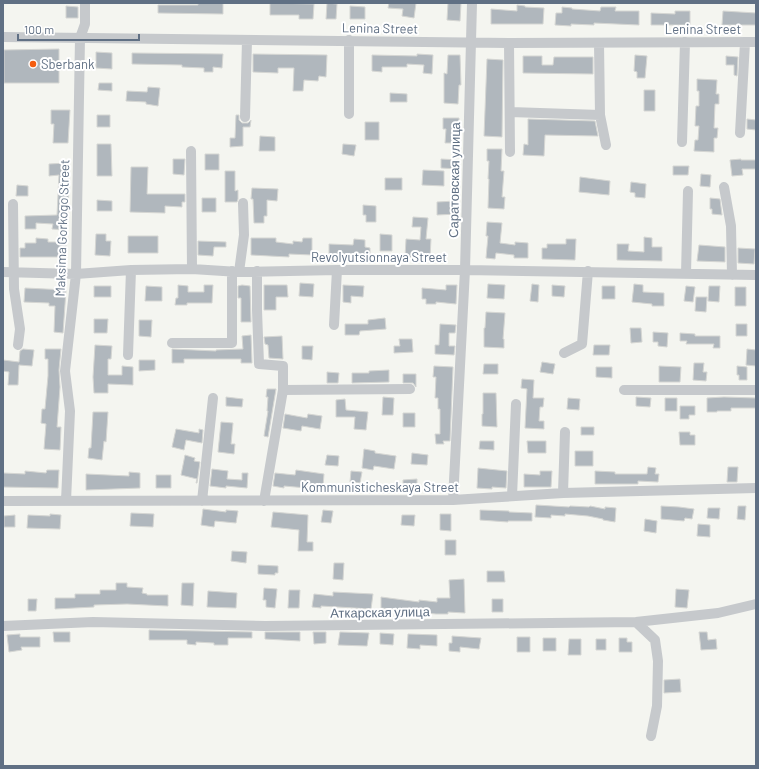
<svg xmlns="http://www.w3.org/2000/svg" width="759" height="769" font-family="Barlow,sans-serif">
<rect width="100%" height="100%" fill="#f4f5f0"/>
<path fill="#b0b7bd" stroke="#d5d6d3" d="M198,3H223V14L158,13V5H198Z
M270,3L314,4L313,19H299V15H270Z
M327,3L337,4L336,19H326Z
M389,3H416L414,18L402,16L403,9L388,8Z
M448,3H461L460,21L447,20Z
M517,5L525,6V7L544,8L543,24H491V9L517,11Z
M66,6L78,7V18H66Z
M350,6L365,7V19H350Z
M562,7L572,8V9L600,11L601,7H616L615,11H639V25L594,23V25L571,24V26L555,25L556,13H562Z
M675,11H690V25H651V13L675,14Z
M723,11L756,13V25H722Z
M59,49V83H4V50Z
M96,52L112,53V69L96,68Z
M132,53L223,54L222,68L213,67V72H204V68L182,67V65L132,64Z
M253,54L327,55L326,77L319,76L318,81L304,80L303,91H293L294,68H278V73L253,72Z
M417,54L433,55L432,74L423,73L424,65L407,64V67H382V72L372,71V55L417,56Z
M448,55H460L461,85H459L458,104L444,103V73L447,74Z
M635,55L647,56L645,78H637V72L634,71Z
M523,56H542V65H553L554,57H593V74L523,73Z
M726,56L738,57L737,76L734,75V65H726Z
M487,59L503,60L502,137L484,136Z
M697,79L717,80L716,94H719V104H715L714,128H718L717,138H714V152L694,151L695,140H698L699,126H695L696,106H699V91H697Z
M99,83H112V91L98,90Z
M148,87L160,88L158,106L146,104V102L126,101L127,91L147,92Z
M644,90H655V111H644Z
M390,93L407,94V102H390Z
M51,110H70L68,143H53L54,124H51Z
M97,115H110V127H97Z
M236,115H239V120L242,123H248L251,120L250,127H243V146L230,147V138H235Z
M443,118H459V143H445L446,129H443Z
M528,119L595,121L598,136L545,135L544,156L523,155L524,144L528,145Z
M747,119L756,120V130L747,129Z
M365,122H379V140H365Z
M260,136L275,137V151H259Z
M97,144H111L112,176H97Z
M343,144L356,145L354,156L342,154Z
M487,149H502L501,171H504L502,197H505L504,209L488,208L489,179H488L489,161H487Z
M205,154H219V170H205Z
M173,159H185L184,175L173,174Z
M441,159L459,160V169L441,168Z
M741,159V160H756V169H742L743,175L732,176L730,160Z
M67,163L68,186H69L67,230L52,229L53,224L36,223V229H25V216L57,215L59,175L49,176V164Z
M673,166H689L688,175H673Z
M131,167H148L147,194H185V202H182V207L165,206V213L130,212Z
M423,170L444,171V186L422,185Z
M225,171H235V191L238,190V199L237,202H225Z
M701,174L711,175L710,187L700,186Z
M580,177L610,181L609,195L579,192Z
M385,178H402V190H385Z
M631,182L646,184L645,198L635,197V193L630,192Z
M17,185L28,186V196H16Z
M252,188L278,189L277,201L267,200V216H264V223H254L253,199H251Z
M202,198H216V212H202Z
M710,198L720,199L722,215L712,214V209H710Z
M97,200L112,201V211H97Z
M456,201L457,214L437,215V202Z
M363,205L376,206V222H366V215H363Z
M413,217L428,218L426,239H431L430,258L405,257L406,239L420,240L421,227H412Z
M487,222L502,223L500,243L515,245V242L528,243V258H514V255L496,253L495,259L486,258L488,236H486Z
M96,234H106V241H111L110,256L95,255Z
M380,234L392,235V251H380Z
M128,236H158V253H128Z
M644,237L652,238V247H662V261L617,260V244H629L628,251L644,252Z
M36,238L48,239V242H66V257H20V248H25V243H36Z
M251,238H276V242L293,244V241L302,242L303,238H312V255L289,254V257L251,255Z
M354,239L365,240V247L370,248V257L329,255V244L353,245Z
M566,239H576L575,260L542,259V248H547V244H566Z
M198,241L226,242V247H214L213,256L198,255Z
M699,245L725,247V262L697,261Z
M738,248L755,249L754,264L738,263Z
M300,283L314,284L313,297L299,296Z
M488,284L505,285L504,299L487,298Z
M532,284L539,285L538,302L530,301Z
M634,284L643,285V292L664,293V306H652V304L632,302Z
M178,285L188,286V292H204V285H213L212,303H187V305H175L176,298H178Z
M242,285L250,286L251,322H241V298H238V286Z
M264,285H287L288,297H276V310H264Z
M343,285L364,286L363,297L351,296V303L343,302Z
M446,285H457L456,304L436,302V304H426V299H422V288L446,290Z
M552,285L565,286L564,297L552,296Z
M94,286H111V297H94Z
M146,286L162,287V301H145Z
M602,286H615V299H602Z
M686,286L695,287L693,302L684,301Z
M709,286H720L719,302L708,301Z
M735,287H746V306H735Z
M25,288L66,290L63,333L54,332L55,306H49V303L24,302Z
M696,297H707L706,312L695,311Z
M486,312L505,313L503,339H504V348L484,347V328H485Z
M385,318L386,329L360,331L359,335H345V324H368V320Z
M94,319H108L107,333H94Z
M139,320H152L151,337L139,336Z
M440,324L456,325L455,333H449V346H455L454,355L435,354V345H439Z
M736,324H747V336H736Z
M630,328H641L642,342L631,343Z
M653,332L668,333L667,347L658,346V342H653Z
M680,333L695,334V336H720V348H713L714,344H686L687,341H680Z
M251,335L252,363H241V359H184V363H172V349L216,351V350L243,349L242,336Z
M282,336L283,359L269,358L268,345L265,344L264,337Z
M399,339H412L413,352L394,353V346H400Z
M95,345L112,346L111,359H108V375H122V366L133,367V385L108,384V393H94L93,377Z
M594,345H610L609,355H593Z
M302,346H313L312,360L302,359Z
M23,349L34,350L32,366L19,365L18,385H8L9,372L3,371V360L19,362L20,351Z
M45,349H61L59,370L60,387L57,427H61L60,450L44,449L46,424L41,423L42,409H45L48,376V359H45Z
M747,349L756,350V366L746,365Z
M139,360H155V370L139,371Z
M542,362L555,364L553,374L540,372Z
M694,363H704L703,372H707L706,381L693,380Z
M484,364H498V374H483Z
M434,366L453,367L450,441H443L444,444H436L435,434H440V409H438V398H435L436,377H433Z
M659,366L681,367L680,382H659Z
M737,366L747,367V380H739V375H737Z
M596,367H612V378L596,377Z
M389,370V382L352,383V373H369V371Z
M327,372L339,373L338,383H327Z
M403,374H416V387L413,383H403Z
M522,379L534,380L533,398H544L543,407H540L539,421H544V429L525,428L527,389L521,388Z
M267,389H276L268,437L264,436L268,411H267L268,397H266Z
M483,393H496L497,427L482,426V414H483Z
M226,397L243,399L242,407L226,406Z
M383,397L394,398L393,415H382Z
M636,397L651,398L650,407L636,406Z
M724,397L756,398V408H731V411H717V412H707V398Z
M568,398L580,399L579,410L567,409Z
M665,398H677V411H665Z
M345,399L346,410L368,412L366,430L354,429L355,417H336V400Z
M680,406H695V415H689V419H680Z
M93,412H108L106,442L104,441L102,460L88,458L89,448H91Z
M403,413H415V427H403Z
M285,414L307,418L308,414L322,416L320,429L302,426L301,431L283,428Z
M221,422L233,423L231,444H235L234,454L218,452Z
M581,427H594V435H581Z
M176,429L199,433V429L203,430L202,443L186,440L184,450L172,447Z
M679,432H690V435H695V445H680Z
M480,441H494V450L479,449Z
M527,441H546V453H528Z
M364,449L375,451V453L396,456L394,469L374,466L373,470L362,468Z
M575,451H593V466H575Z
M412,453L428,455L427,465L411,464Z
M185,455L195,458L194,461L200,462L197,483H196L197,479L181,475Z
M327,455L339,456L338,466L325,465Z
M648,467L656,468L655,474H659L658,482L638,481V484H595V471L615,472V474H647Z
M728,467H738L737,482H727Z
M478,468L507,471L506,488L492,487V489L477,488Z
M212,469L228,471L227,479L242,480V473H248L247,488L226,486V488L210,486Z
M47,470H59L58,488L3,487V473L25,474V471L46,473Z
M296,470L324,474L323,487L308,485L307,488L284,486V488L273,486L275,473L295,475Z
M351,471L362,472L360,483L350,482Z
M540,471H552L551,487H524V474L540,475Z
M129,472L140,473V488L86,490V474L129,476Z
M156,475H171V488H156Z
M417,479V488H403V480Z
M536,505L569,507L570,506L589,507L590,506L605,509V507L616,508L615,522L603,520V519L588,516L565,514V516L551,515V518L535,517Z
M661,506L679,507L694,509L692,519L685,518L684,521L661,519Z
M738,506H746L745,520L737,519Z
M708,508H720L719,519L707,518Z
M203,509L226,512V510L238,511L236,523L215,521L214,527L201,525Z
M323,510L333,511L331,523L321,522Z
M480,510L509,511V512L532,513V521H508V522L480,520Z
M273,512L308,515L307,542H313V551H298L299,530L271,527Z
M131,513L154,514L153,527L130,526Z
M50,514L61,515L60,529L27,528L28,515L50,516Z
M440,514H451V531L440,530Z
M15,515V527H4V516Z
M402,515H415L414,526L401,525Z
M645,519L657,521L656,533L644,531Z
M698,524L710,525V537L697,536Z
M445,540H456V555H445Z
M232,551L247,552L246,563L231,561Z
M334,563H344L343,580L333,579Z
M258,565L278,566V573H275V575L258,574Z
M487,571H504L505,582H487Z
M464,579L465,613L448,612V614H436L381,608V597L419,602V600L437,602V598H450L449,580Z
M116,583H127V587L143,588L142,593L147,594V595H168V606L127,604L94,605V607L55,609V598H75V594H100V590H116Z
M182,583H194L193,606L181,605Z
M264,588L277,589L275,608L266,607V600H263Z
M676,589L689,590L687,608L675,607Z
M289,590H300L299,608H288Z
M208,591L237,593L236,608L207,607Z
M333,592L373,594L371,609L321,606V608L312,607L314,594L333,596Z
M28,599H37L36,611H28Z
M492,599H503V612H492Z
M149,630L252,632V638H228V645H214V643L196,642V645L187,644V640H149Z
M53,632H70V642H54Z
M265,632H300V641L265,639Z
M313,632H326V643L314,644Z
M340,632L369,633L367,646L338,645Z
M699,632H707L708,640L716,639L717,649L701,650Z
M380,633L394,634L393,645L380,644Z
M20,634V637H40V647H21L22,650L9,652L7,635Z
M408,634L437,635V646L420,645V649L407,648Z
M452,636L481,638L479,649L460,647V652L449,651V643H452Z
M517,637H530V652H517Z
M543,638H556V651H543Z
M619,638H627V642H632V652H619Z
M569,639H581V655H568Z
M596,639H606V650H596Z
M680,679L681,692L664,693V680Z"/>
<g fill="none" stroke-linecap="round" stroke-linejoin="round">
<path stroke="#c6c9cc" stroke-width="10" d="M3,37L509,43L756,42
M509,43L510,152
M599,43L600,115L606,145
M510,112L600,115
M349,114V40
M245,117L247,40
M740,133L745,42
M682,142L685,42
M191,151L192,269
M724,187L731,226L732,275
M13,204L14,289L20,329L18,345
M257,271V310L259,364L283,366V390L410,389
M3,272L76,274L131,270L192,269L239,272L337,270H465L756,275
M239,272L244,235L243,203
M686,274L688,191
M334,325L337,270
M172,343H232V271
M564,353L582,344L588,271
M128,355L131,270
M624,390H756
M563,493L565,432
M512,496L516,404
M453,500L465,270L472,3
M3,501L453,500L563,493L756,488
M66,501L70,411L65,371L76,274L80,38L85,24V3
M202,501L213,398
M264,501L283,390
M636,622L655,640L658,661L657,706L651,736
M3,626L93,622L265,626L636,622L718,613L756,604"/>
</g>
<circle fill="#f45d10" stroke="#fff" stroke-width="1.5" cx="33" cy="64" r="4"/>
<g text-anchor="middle" stroke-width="4" stroke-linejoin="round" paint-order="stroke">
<g font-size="13" fill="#607084" stroke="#fff">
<text transform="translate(380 28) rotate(1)" y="5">Lenina Street</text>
<text x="703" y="34">Lenina Street</text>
<text transform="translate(454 180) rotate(-89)" y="5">Саратовская улица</text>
<text transform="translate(62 228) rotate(-88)" y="5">Maksima Gorkogo Street</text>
<text x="379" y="262">Revolyutsionnaya Street</text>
<text x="380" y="492">Kommunisticheskaya Street</text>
<text transform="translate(380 612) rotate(-1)" y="5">Аткарская улица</text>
</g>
<g font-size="13" fill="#607084" stroke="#fff" text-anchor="start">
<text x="41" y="69">Sberbank</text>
</g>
</g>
<rect width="759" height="769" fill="none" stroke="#607084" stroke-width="8"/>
<path d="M18 34v6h121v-6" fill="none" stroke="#607084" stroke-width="2"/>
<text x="24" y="34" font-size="12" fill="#607084" stroke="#ffffff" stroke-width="3" paint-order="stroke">100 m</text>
</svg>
